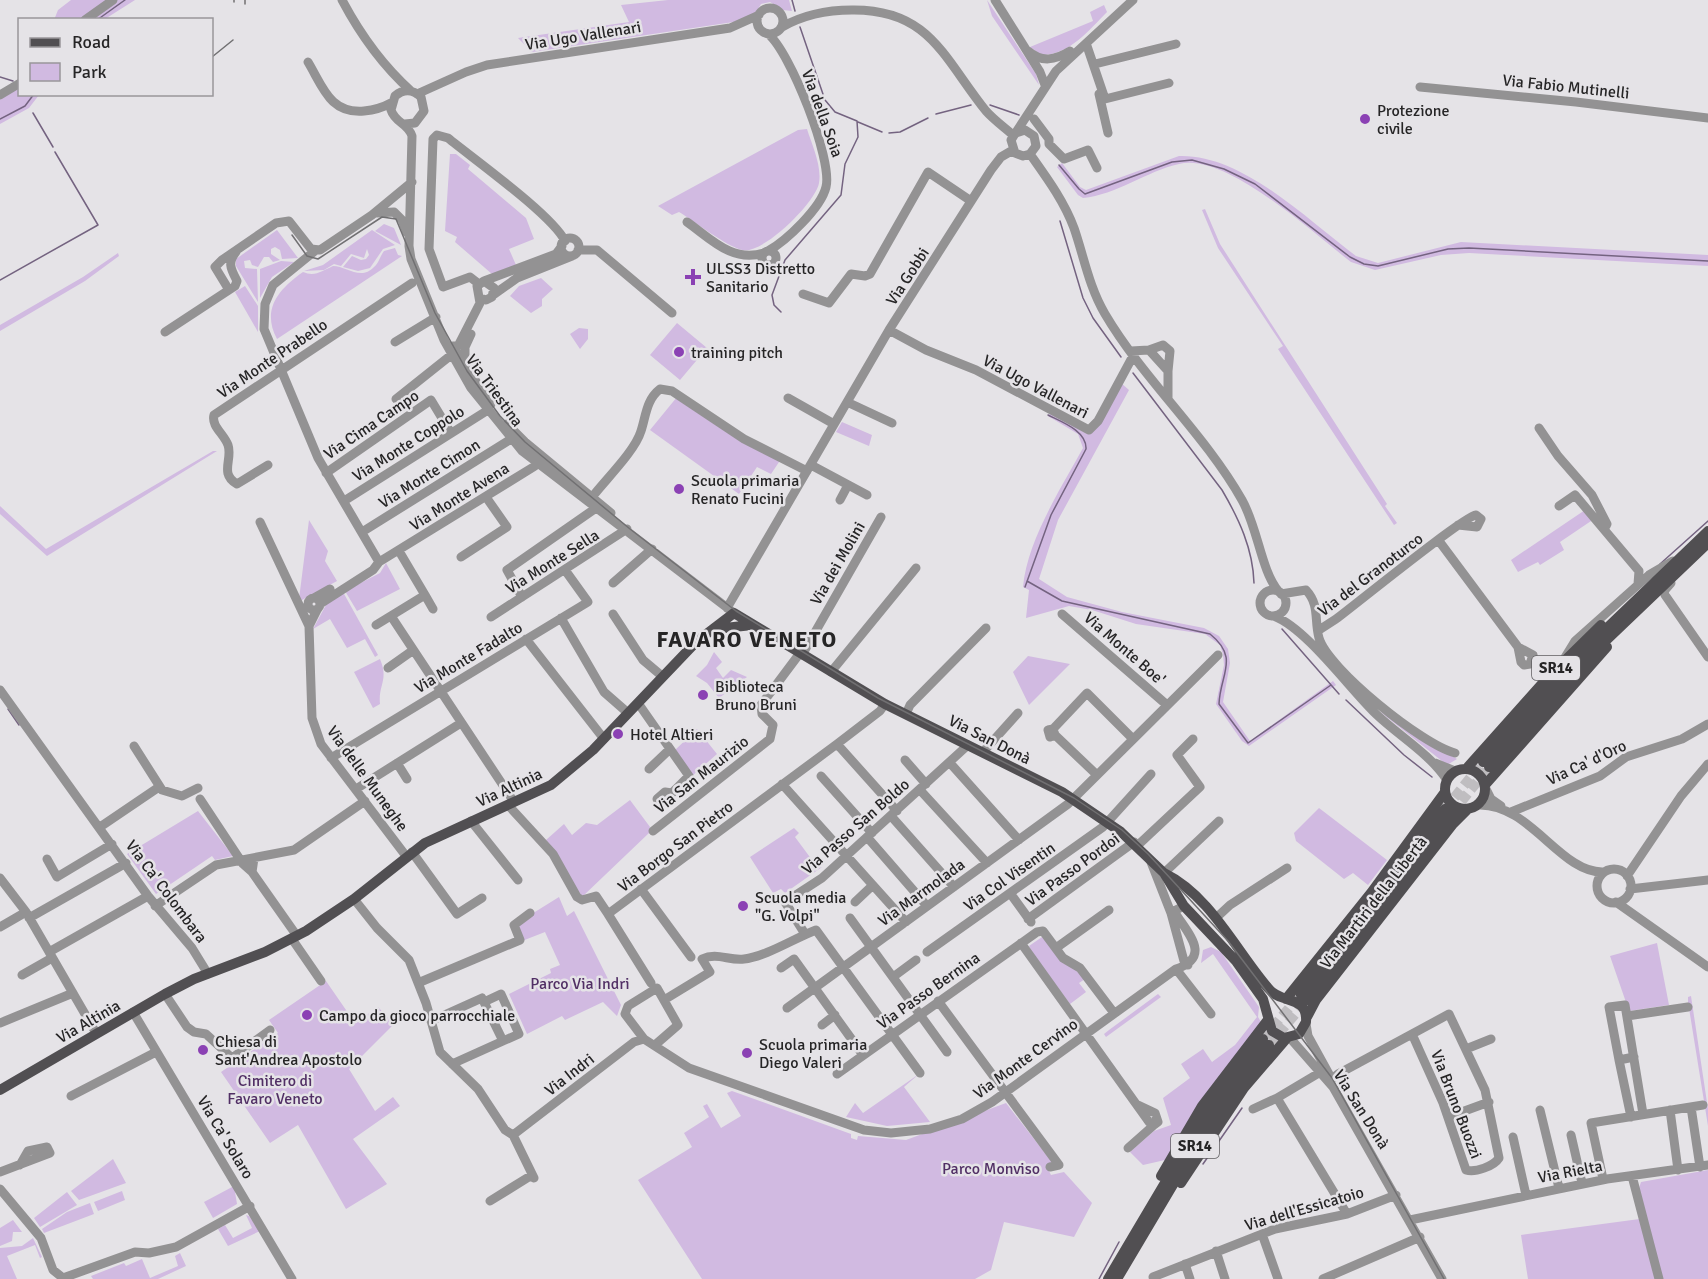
<svg xmlns="http://www.w3.org/2000/svg" width="1708" height="1279" font-family="Signika,sans-serif">
<rect width="100%" height="100%" fill="#e5e3e7"/>
<path fill="#d1bae1" d="M71,0H135L105,19L54,20L58,10Z
M668,0H789L792,11L783,10L770,2L761,4L754,16L747,20L532,52L518,38L629,22L621,5Z
M987,0L1036,74L1039,85L992,16Z
M1104,5L1107,12C1089,30 1070,55 1041,55L1030,47L1093,21L1090,12Z
M19,85L20,94L39,95L29,108L0,124V97Z
M807,129C812,145 822,166 819,183C816,202 763,255 742,250C726,246 694,221 679,212L672,215L658,206L798,130Z
M450,154H456L470,165L468,169L526,218L534,239L509,249L516,265L492,274L455,242L457,237L445,231Z
M1179,156C1243,154 1307,220 1356,256L1378,263L1461,242L1708,255V266L1469,253L1441,255L1375,270L1351,262C1314,234 1226,152 1179,164C1147,171 1116,195 1083,198L1078,195L1057,167L1062,163L1080,187L1086,190Z
M1205,209L1220,244L1387,504L1385,506L1397,523L1394,525L1278,349L1283,346L1218,248L1202,210Z
M384,224L394,228L401,245L375,231Z
M277,230L298,258L282,259L280,250L275,247L271,249V254L280,260L273,262L269,257H264L258,267L252,265L250,260L244,261L245,268L257,269L258,302L236,266V259Z
M372,230L395,245L383,249L370,268L358,271L343,267L352,256L361,260L366,259L369,255L367,249L364,258L351,254L341,266L334,264L324,270L304,271L323,265Z
M395,248L398,255L402,256L277,339C261,309 279,289 303,272C315,277 322,271 333,266C346,266 361,281 374,267C379,263 380,256 384,251Z
M118,253L119,256L85,281L0,331V325L83,277Z
M281,261L294,262L272,277L260,298V269Z
M541,278L553,289L542,299V306L531,313L510,296L519,286Z
M245,286L258,306V332L235,292Z
M677,323L707,348L680,380L650,355Z
M579,328L588,329V339L580,349L570,334Z
M1121,383L1129,390L1058,520L1039,579L1067,597L1122,612L1204,628L1219,636L1228,649L1230,663L1223,702L1250,741L1333,681L1336,685L1249,746L1242,741L1216,704L1224,665L1223,654L1220,645L1205,634L1136,624L1092,610L1069,606L1026,618L1029,590L1023,587C1027,541 1061,488 1083,448L1078,434L1048,416L1050,413L1084,432Z
M677,397L781,459L771,474L757,467L739,494L650,430Z
M842,422L872,435L869,446L836,432Z
M213,451H217L47,556L0,514V506L46,549Z
M1585,510L1594,519L1560,542L1564,550L1540,565L1538,562L1518,572L1511,560Z
M309,520L328,551L325,561L337,581L302,600L299,599Z
M386,563L400,589L357,611L345,591L380,573Z
M343,592L378,655L375,657L365,639L347,648L330,619L313,629L327,603Z
M714,652L722,662L716,668L723,678L731,670L747,677L719,698L707,683L696,676L707,665Z
M1028,656L1070,664L1029,705L1013,672Z
M380,659C389,680 378,685 380,704L373,708L354,672Z
M1379,711L1457,759L1447,765Z
M697,729L717,754L692,776L674,751Z
M630,800L650,827L649,833L582,897L546,840L564,824L572,835L586,823L597,825Z
M1319,808L1387,860L1368,885L1353,873L1344,879L1296,841L1294,833Z
M198,811L233,856L215,860L212,856L156,894L127,854Z
M794,828L799,833L795,837L818,868L822,867L785,893L781,889L773,893L750,857Z
M559,897L567,916L574,911L621,1005L617,1016L603,1002L565,1020L562,1016L527,1034L509,994L551,973L550,969L560,965L545,932L522,941L514,925Z
M1042,937L1085,979L1079,983L1086,992L1070,1004L1031,951L1029,946Z
M1657,943L1669,1005L1629,1011L1610,956Z
M1211,947L1221,952L1259,1007L1258,1017L1261,1022L1165,1160L1143,1165L1130,1152L1154,1131L1171,1125L1163,1098L1190,1078L1181,1064L1203,1049L1212,1062L1235,1045L1257,1017L1213,954L1201,963L1203,950Z
M326,981L355,1023L378,1007L394,1024L349,1069L375,1111L393,1097L400,1106L353,1139L387,1184L346,1209L298,1125L270,1143L221,1072L278,1033L269,1020Z
M1158,994L1161,997L1106,1037L1104,1034L1109,1030Z
M1691,996L1708,1109V1126L1688,1002V997Z
M919,1074L904,1087L930,1122L887,1126L846,1117L855,1103L863,1113Z
M732,1091L851,1134V1138L857,1140L858,1136L906,1140L1006,1103L1052,1162L1049,1171L1051,1175L1064,1172L1092,1203L1074,1237L1004,1222L991,1270L975,1279H702L638,1180L692,1147L684,1133L709,1117L703,1106L707,1104L721,1128L741,1116L727,1093Z
M113,1159L126,1183L79,1200L71,1191Z
M1708,1170V1279H1528L1521,1235L1647,1218L1639,1188L1641,1182Z
M234,1186L237,1204L213,1218L204,1202Z
M122,1191L125,1200L98,1211L94,1202Z
M67,1192L77,1205L40,1227L34,1218Z
M90,1203L94,1214L44,1233L42,1229L67,1212Z
M246,1215L249,1216L260,1231L228,1246L218,1229L225,1225L233,1238L252,1228Z
M13,1220L22,1232H13L12,1241L0,1246V1228Z
M33,1238L42,1257L40,1258L35,1245L7,1256L17,1279H0V1248L22,1246Z
M180,1253L186,1266L158,1279H93L91,1276L124,1263L126,1266L142,1259L150,1278L178,1266L175,1256Z"/>
<g fill="none" stroke-linecap="round" stroke-linejoin="round">
<path stroke="#746380" stroke-width="1.5" d="M792,0L795,11
M97,20L125,0
M0,77L13,81
M990,105L1019,115
M33,113L53,147
M936,114L971,105
M0,119L25,106L34,94
M858,122L882,132
M889,133L900,132L928,118
M1059,165L1079,189L1085,194L1172,162L1192,160L1224,169L1255,184L1350,257L1364,264L1378,266L1448,249L1469,248L1708,261
M1060,221L1083,298L1093,318L1121,357
M0,280L98,225L55,152
M781,312L774,305L772,295L785,260L841,195L845,164L858,137L857,121L835,112L825,100L800,27
M1133,373L1222,490C1239,519 1253,549 1254,583
M1660,564L1708,521
M1027,581L1062,601L1210,634C1240,658 1220,674 1219,704L1248,743L1331,685
M1025,587L1051,515L1086,449C1087,431 1062,422 1048,415
M1282,629L1339,694
M1346,700L1404,755L1432,777
M8,709L19,725
M1203,1164L1242,1108
M1099,1279L1119,1242"/>
<path stroke="#bfbdc0" stroke-width="10" stroke-dasharray="10 5" stroke-linecap="butt" d="M1445,809L1483,762
M1452,813L1489,767
M1263,1039L1300,995
M1269,1045L1307,1000"/>
<path stroke="#939293" stroke-width="9" d="M342,0C360,34 382,65 411,91
M995,0L1040,72L1045,85
M757 21a13 13 0 1 1 26 0a13 13 0 1 1-26 0Z
M85,20L113,0
M782,27C803,15 827,10 852,10C930,9 944,59 986,111C994,120 1004,127 1013,135
M768,34C790,51 833,160 826,187C821,208 786,241 768,251
M1087,46L1105,99L1169,83
M1028,51C1042,63 1055,60 1070,51
M308,62C323,87 330,114 364,111C374,110 382,108 391,103
M1095,64L1176,44
M1420,87L1576,102L1708,118
M417,94L466,72L487,65L730,28L759,15
M1099,94L1108,133
M0,95L20,83
M1034,119L1049,139V144L1064,159L1088,150L1097,168
M405,124L415,123L424,111L421,97C413,89 403,89 395,96L391,110C395,123 408,123 412,136L409,246L411,259L444,340L471,388L522,451L734,613
M1016,133L1025,130L1034,136L1036,146L1030,154L1023,156L1015,153L1011,140L1056,71L1133,0
M1030,154C1047,178 1064,201 1074,228C1084,257 1089,287 1105,314C1144,380 1204,433 1242,500C1258,528 1261,571 1279,592
M377,213L394,212L402,220L407,233
M687,222C711,239 732,263 764,253
M561 247a9 9 0 1 1 18 0a9 9 0 1 1-18 0Z
M316,250L273,285L265,304L264,329L318,458L379,562L373,570L320,604
M578,250H597L672,313
M762 258a7 7 0 1 1 14 0a7 7 0 1 1-14 0Z
M484,281L556,254L562,246
M479,284L470,277L443,287L429,249L433,139L437,135L448,138C475,160 552,215 565,241
M229,290L215,267L222,260L276,223L289,221L311,249L320,250L372,215L412,182
M803,294L829,303L851,274L865,276L870,274L928,172L971,201
M493,295L517,278L572,256
M889,330L926,350L976,370L1089,430L1098,421L1133,356
M165,332L235,286L237,281C231,269 227,263 236,252
M395,342L436,317
M453,346H458L480,303L477,286L484,281L494,288L492,297L486,300L480,298
M1149,350L1168,371V399
M1131,351L1149,350L1163,345L1170,351L1168,371
M457,353L491,404
M465,364V347L471,334
M788,398L834,424
M396,399L455,352
M847,402L892,423
M507,424L525,442L611,513
M1539,428L1558,456L1592,495L1607,524L1606,526
M268,465L237,484C219,474 233,459 228,445C224,434 211,426 214,415L412,283
M811,465L867,495
M326,473L431,400L451,433
M593,496C606,479 635,451 641,431C646,416 646,400 660,389L672,391L744,439L807,471
M840,500L848,485
M344,501L488,410
M1559,506L1575,495L1639,571L1638,584
M260,522L309,626
M362,532L511,439
M1439,541L1518,647L1521,662L1524,665L1530,664L1533,655L1518,647
M461,557L507,527L486,497
M379,562L535,466
M613,583L652,549
M1671,583L1664,591L1665,595L1708,657
M1260 603a13 13 0 1 1 26 0a13 13 0 1 1-26 0Z
M1281,594L1306,590C1320,605 1314,620 1319,638C1328,669 1423,745 1455,753
M425,595L433,609
M522,597L507,570L596,508
M314,598L330,589
M308 604a6 6 0 1 1 12 0a6 6 0 1 1-12 0Z
M727,608L889,330L991,170L1001,157L1013,150
M317,610L309,626L312,718L321,744L406,856
M613,614L643,660L662,676
M1062,614L1167,705
M391,616L514,802
M1274,616C1307,629 1349,688 1376,714C1399,736 1429,753 1447,780
M491,617L627,529
M561,618L604,692L628,713
M376,625L425,595L399,551
M1319,630L1336,619C1355,605 1464,516 1476,515L1481,519L1477,527L1458,525
M526,639L604,739
M802,655L881,517
M1564,659L1575,641L1649,575L1673,561
M388,668L412,651
M831,672L916,568
M0,690L148,896L192,948L208,974
M638,703L689,776L672,793L665,792L657,799
M906,714L910,705L986,628
M1053,729L1055,735L1050,737L1048,730L1053,729L1087,693L1133,739
M1055,735L1097,775
M837,744L897,811
M134,746L162,790L182,796L198,788
M983,752L1018,713
M331,758L588,602L565,570
M905,760L926,784
M397,763L407,779
M950,763L1019,840
M1435,763L1455,771
M649,769L670,749
M821,776L872,833
M782,784L906,922
M1485,787L1491,799L1501,806
M356,789L461,723
M920,790L987,863
M200,799L243,864L252,872L254,858
M508,805L553,854L577,897L582,900L596,896L608,914L837,744L880,711L885,704
M1478,805C1530,803 1560,873 1603,872
M1511,812L1600,776L1626,757L1682,739L1708,724
M891,816L954,887
M471,821L518,880
M100,827L159,787
M653,831L770,739L773,725L762,714L761,705L800,653
M867,837L927,906
M1137,846L1200,787L1177,755L1193,739
M412,852L457,914L482,898
M47,859L57,877L112,844
M1151,862L1171,913L1184,961L1188,965
M1597 886a17 17 0 1 1 34 0a17 17 0 1 1-34 0Z
M252,872L297,936
M1164,873L1219,821
M1627,876L1681,796L1708,764
M0,878L26,912L96,1033
M641,889L691,957
M1630,889L1708,880
M1010,893L1031,922
M354,899L377,928L409,960L426,1003L440,1052L478,1089L505,1130L513,1135L534,1178
M855,902L873,885
M1616,902L1708,967
M155,906L216,865L294,850L365,801
M608,914L651,983
M29,918L126,863
M850,918L947,1052
M1216,918L1230,905L1287,868
M1028,919L1134,842
M0,927L26,912
M1037,932L1043,931L1063,958L1080,968L1114,1013
M805,934L785,902L822,878L968,745
M292,939L321,981
M1021,943L1149,1122L1154,1125L1158,1122L1155,1113L1138,1105
M1056,948L1109,910
M49,952L148,896
M927,952L1103,827L1151,774
M781,968L794,959L863,1055
M1176,969L1211,1014
M22,975L52,958
M893,977L916,960
M418,983L520,940L514,925L530,913
M165,994L187,1027L194,1032L206,1034L232,1058L270,1030
M664,1000L710,972L702,959C717,952 729,961 744,959C765,957 795,938 816,930L920,1073
M938,1001L1059,1165L1050,1167
M484,1002L501,994L519,1034L503,1041
M787,1008L1068,804L1218,655
M133,1012L292,1279
M1627,1016L1688,1007
M431,1021L482,998L503,1041L452,1064
M0,1023L73,993
M1306,1024L1308,1036L1330,1076
M822,1025L835,1015
M1290,1038L1333,1087L1442,1279
M655,1045L678,1025L657,988L628,1006L625,1014L644,1039L689,1068L864,1130L891,1133L930,1129L962,1119L992,1102L1176,969C1213,956 1187,933 1174,911L1184,906
M1466,1049L1491,1039
M1619,1060L1609,1007L1625,1005L1643,1114
M837,1074L1037,932
M1329,1081L1338,1074L1449,1014L1485,1090L1499,1158C1494,1166 1475,1173 1466,1170L1443,1103L1412,1034
M71,1096L156,1052
M1277,1098L1347,1214
M1691,1107L1700,1167
M1253,1109L1277,1098L1324,1070
M1540,1110L1559,1188
M1670,1110L1678,1170
M1448,1117L1489,1102
M1631,1117L1619,1060L1634,1057
M513,1135L634,1042L644,1039
M1571,1135L1582,1183
M1513,1137L1526,1195
M1128,1148L1154,1125
M0,1172L50,1153L47,1147L28,1151L20,1165
M1632,1176L1659,1279
M1603,1179L1591,1123L1703,1105
M0,1189L41,1238L53,1270L63,1278L135,1252L149,1253L176,1247L250,1206
M490,1201L532,1175
M1410,1220L1607,1179L1708,1165
M1262,1234L1278,1279
M1216,1251L1225,1279
M1185,1264L1190,1279
M1153,1277L1275,1229L1347,1214L1396,1195
M1323,1279L1420,1237"/>
<path stroke="#514f52" stroke-width="10" d="M725,628L752,625
M1483,762L1586,648L1708,531
M1489,767L1592,654L1708,543
M1445 789a20 20 0 1 1 40 0a20 20 0 1 1-40 0Z
M1466,769L1548,677L1601,625
M1485,785L1607,647
M1301,995L1445,809
M1286,999L1371,893L1445,792
M1307,1000L1452,813
M1307,1017L1316,1000L1453,824L1468,809
M0,1090L165,994L194,979L265,952L306,931L354,899L425,843L551,785L593,750L696,642L734,613L885,704L1062,792L1121,832L1164,873L1184,906L1236,961L1263,999L1272,1031L1284,1038L1299,1034L1306,1022C1308,995 1281,1004 1269,989C1236,951 1211,896 1164,873
M1161,1176L1202,1106L1267,1021
M1181,1183L1244,1088L1287,1038
M1108,1279L1201,1122L1263,1039
M1117,1279L1199,1141L1231,1093L1269,1045"/>
<path stroke="#717072" stroke-width="1.5" d="M234,2V0
M245,4V0
M212,57L233,40
M292,235L307,256L318,259L382,217L396,219L435,313L467,371L500,416L525,442L630,529L736,611L878,698L1074,798L1122,830L1148,854L1228,941L1332,1078L1444,1279"/>
</g>
<g fill="#8b41b4" stroke="#e5e3e7" stroke-width="2">
<circle cx="1365" cy="119" r="6"/>
<path d="M690 268h6v6h6v6h-6v6h-6v-6h-6v-6h6z"/>
<circle cx="679" cy="352" r="6"/>
<circle cx="679" cy="489" r="6"/>
<circle cx="703" cy="695" r="6"/>
<circle cx="618" cy="734" r="6"/>
<circle cx="743" cy="906" r="6"/>
<circle cx="307" cy="1015" r="6"/>
<circle cx="203" cy="1050" r="6"/>
<circle cx="747" cy="1053" r="6"/>
</g>
<g text-anchor="middle" stroke-width="5" stroke-linejoin="round" paint-order="stroke">
<g fill="#e5e3e7" stroke="#5f5e60" stroke-width="1.5">
<rect x="1532" y="656" width="48" height="24" rx="4.5"/>
<rect x="1171" y="1134" width="48" height="24" rx="4.5"/>
</g>
<g font-size="15" font-weight="bold" fill="#262526">
<text x="1556" y="673">SR14</text>
<text x="1195" y="1151">SR14</text>
</g>
<g font-size="16" fill="#262526" stroke="#e5e3e7">
<text transform="translate(583 35) rotate(-9)" y="6">Via Ugo Vallenari</text>
<text transform="translate(1566 86) rotate(6)" y="6">Via Fabio Mutinelli</text>
<text transform="translate(823 113) rotate(70)" y="6">Via della Soia</text>
<text transform="translate(907 276) rotate(-57)" y="6">Via Gobbi</text>
<text transform="translate(272 358) rotate(-34)" y="6">Via Monte Prabello</text>
<text transform="translate(1036 386) rotate(28)" y="6">Via Ugo Vallenari</text>
<text transform="translate(495 390) rotate(54)" y="6">Via Triestina</text>
<text transform="translate(371 424) rotate(-34)" y="6">Via Cima Campo</text>
<text transform="translate(408 443) rotate(-32)" y="6">Via Monte Coppolo</text>
<text transform="translate(429 473) rotate(-32)" y="6">Via Monte Cimon</text>
<text transform="translate(459 496) rotate(-32)" y="6">Via Monte Avena</text>
<text transform="translate(552 561) rotate(-32)" y="6">Via Monte Sella</text>
<text transform="translate(837 563) rotate(-60)" y="6">Via dei Molini</text>
<text transform="translate(1370 574) rotate(-37)" y="6">Via del Granoturco</text>
<text transform="translate(1125 648) rotate(41)" y="6">Via Monte Boe'</text>
<text transform="translate(468 657) rotate(-31)" y="6">Via Monte Fadalto</text>
<text transform="translate(990 739) rotate(27)" y="6">Via San Donà</text>
<text transform="translate(1586 762) rotate(-25)" y="6">Via Ca' d'Oro</text>
<text transform="translate(701 774) rotate(-38)" y="6">Via San Maurizio</text>
<text transform="translate(368 778) rotate(54)" y="6">Via delle Muneghe</text>
<text transform="translate(509 787) rotate(-25)" y="6">Via Altinia</text>
<text transform="translate(855 826) rotate(-41)" y="6">Via Passo San Boldo</text>
<text transform="translate(675 846) rotate(-37)" y="6">Via Borgo San Pietro</text>
<text transform="translate(1072 869) rotate(-36)" y="6">Via Passo Pordoi</text>
<text transform="translate(1009 876) rotate(-35)" y="6">Via Col Visentin</text>
<text transform="translate(167 891) rotate(53)" y="6">Via Ca' Colombara</text>
<text transform="translate(921 892) rotate(-36)" y="6">Via Marmolada</text>
<text transform="translate(1373 902) rotate(-52)" y="6">Via Martiri della Libertà</text>
<text transform="translate(928 990) rotate(-35)" y="6">Via Passo Bernina</text>
<text transform="translate(88 1021) rotate(-30)" y="6">Via Altinia</text>
<text transform="translate(1025 1058) rotate(-36)" y="6">Via Monte Cervino</text>
<text transform="translate(569 1074) rotate(-38)" y="6">Via Indri</text>
<text transform="translate(1457 1104) rotate(69)" y="6">Via Bruno Buozzi</text>
<text transform="translate(1362 1109) rotate(58)" y="6">Via San Donà</text>
<text transform="translate(226 1137) rotate(59)" y="6">Via Ca' Solaro</text>
<text transform="translate(1570 1171) rotate(-11)" y="6">Via Rielta</text>
<text transform="translate(1304 1208) rotate(-16)" y="6">Via dell'Essicatoio</text>
</g>
<g font-size="16" fill="#262526" stroke="#e5e3e7" text-anchor="start">
<text x="1377" y="116">Protezione<tspan x="1377" dy="18">civile</tspan></text>
<text x="706" y="274">ULSS3 Distretto<tspan x="706" dy="18">Sanitario</tspan></text>
<text x="691" y="358">training pitch</text>
<text x="691" y="486">Scuola primaria<tspan x="691" dy="18">Renato Fucini</tspan></text>
<text x="715" y="692">Biblioteca<tspan x="715" dy="18">Bruno Bruni</tspan></text>
<text x="630" y="740">Hotel Altieri</text>
<text x="755" y="903">Scuola media<tspan x="755" dy="18">"G. Volpi"</tspan></text>
<text x="319" y="1021">Campo da gioco parrocchiale</text>
<text x="215" y="1047">Chiesa di<tspan x="215" dy="18">Sant'Andrea Apostolo</tspan></text>
<text x="759" y="1050">Scuola primaria<tspan x="759" dy="18">Diego Valeri</tspan></text>
</g>
<g font-size="16" fill="#512f65" stroke="#e5e3e7">
<text x="580" y="989">Parco Via Indri</text>
<text x="275" y="1086">Cimitero di<tspan x="275" dy="18">Favaro Veneto</tspan></text>
<text x="991" y="1174">Parco Monviso</text>
</g>
<g font-size="22" font-weight="bold" letter-spacing="1.5" fill="#262526" stroke="#e5e3e7">
<text x="747" y="647">FAVARO VENETO</text>
</g>
</g>
<rect x="18" y="18" width="195" height="78" fill="#e5e3e7" stroke="#99979a" stroke-width="1.5"/>
<rect x="30" y="38" width="30" height="9" fill="#514f52" stroke="#99979a" stroke-width="1.5"/>
<text x="72" y="48" font-size="18" fill="#262526">Road</text>
<rect x="30" y="63" width="30" height="18" fill="#d1bae1" stroke="#99979a" stroke-width="1.5"/>
<text x="72" y="78" font-size="18" fill="#262526">Park</text>
</svg>
